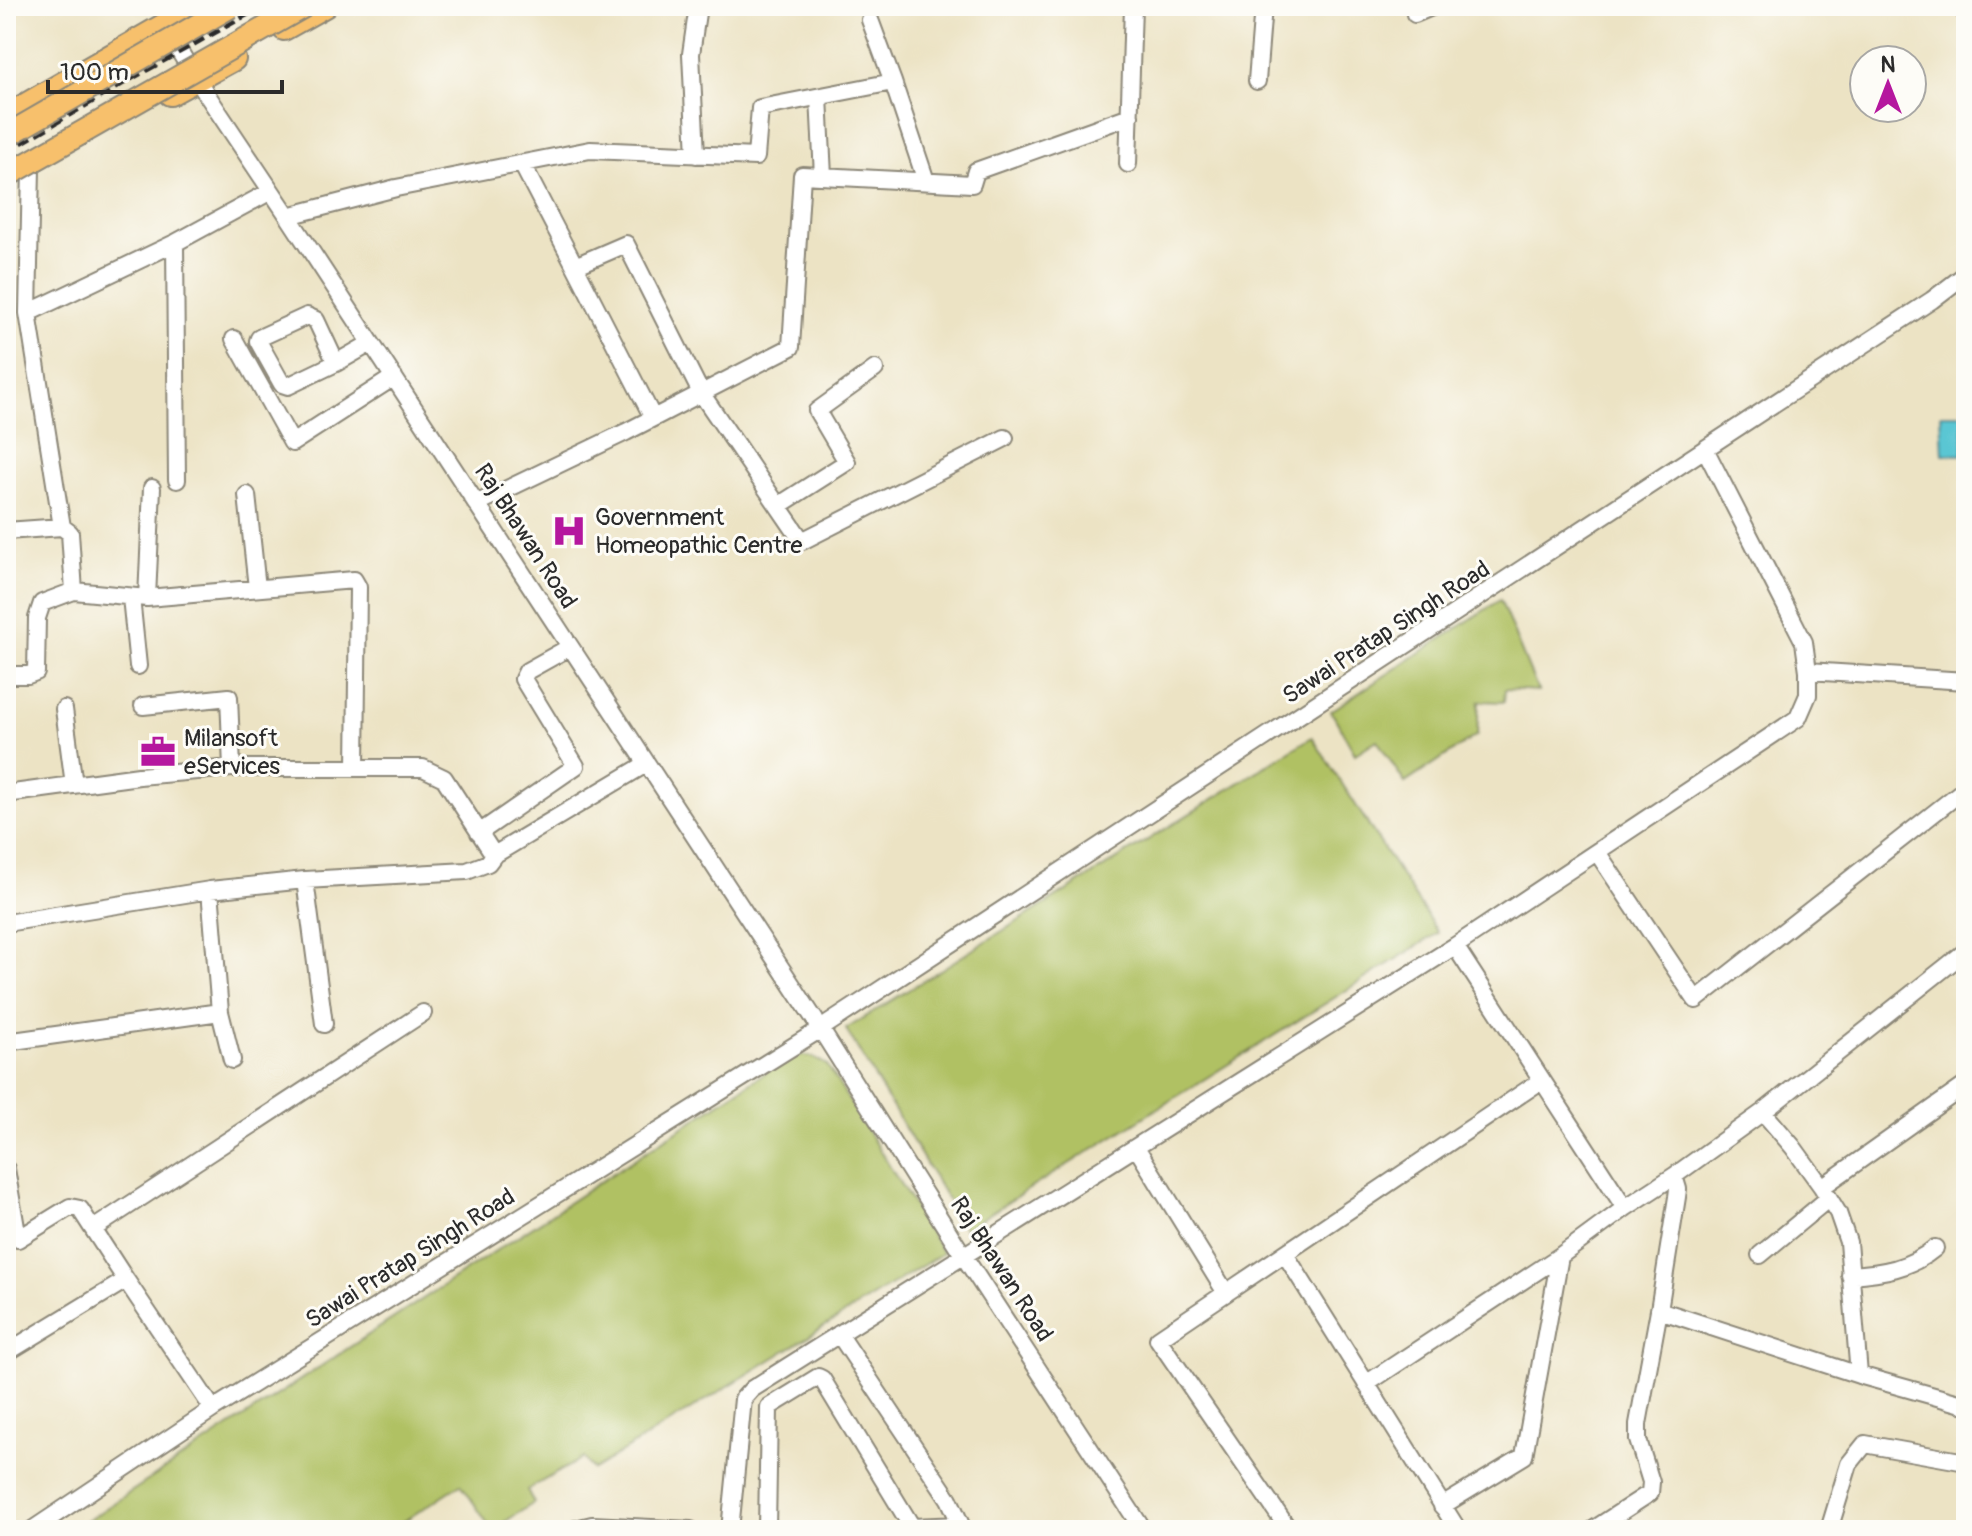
<svg xmlns="http://www.w3.org/2000/svg" width="1972" height="1536" font-family="Pangolin,sans-serif">
<rect width="100%" height="100%" fill="#fdfcf7"/>
<filter id="ink" filterUnits="userSpaceOnUse"><feTurbulence type="fractalNoise" baseFrequency=".0125" numOctaves="2"/><feDisplacementMap in="SourceGraphic" scale="16" xChannelSelector="R" yChannelSelector="G"/><feConvolveMatrix kernelMatrix="1 2 1 2 8 2 1 2 1" color-interpolation-filters="sRGB"/></filter>
<filter id="wash" filterUnits="userSpaceOnUse"><feTurbulence type="fractalNoise" baseFrequency=".006" numOctaves="4" result="noise"/><feDisplacementMap in="SourceGraphic" scale="32" xChannelSelector="R" yChannelSelector="G"/><feGaussianBlur stdDeviation="1.8" result="paint"/><feColorMatrix in="noise" values="0 0 0 0 0 0 0 0 0 0 0 0 0 0 0 0 0 1.4 0 .05"/><feComposite in="paint" operator="in"/></filter>
<g filter="url(#wash)">
<rect width="100%" height="100%" fill="#ece3c4"/>
<path fill="#b0c164" stroke="#6e7648" stroke-width="2" d="M1500,600L1538,691L1505,689L1504,702L1479,701L1477,735L1405,783L1377,740L1355,754L1331,711Z
M1312,737L1438,933L965,1229L846,1029Z
M801,1055L812,1057L827,1065L943,1253L593,1470L583,1458L527,1490L534,1503L492,1530L461,1484L390,1530H73L783,1061Z"/>
<path fill="#5ac6d3" stroke="#42787f" stroke-width="2" d="M1941,414H1963V455L1943,454Z"/>
</g>
<g filter="url(#ink)">
<g fill="none" stroke-linecap="round" stroke-linejoin="round">
<g stroke="#8c8778" stroke-width="20">
<path id="minor" d="M1962,6L1966,15
M1415,14L1434,6
M167,31L197,80L288,216L815,1020
M1257,81L1263,6
M893,82L926,181
M819,97L823,176
M696,155L691,54L698,6
M522,164L575,266
M1128,164L1133,6
M288,216L396,188L590,150L756,157L760,108L893,82L870,20
M175,243L177,480
M28,313L175,243L271,191
M234,339L292,443L394,377
M336,363L316,320L307,316L259,338L258,341L282,384L288,386L336,363L371,343
M653,418L575,266L626,244L701,393L802,541L1005,438
M247,495L257,588
M476,504L626,432L791,347L802,175L972,184L976,171L1130,116
M778,506L847,462L817,411L875,369
M6,531L62,527L28,313L31,168
M131,597L138,666
M147,598L152,488
M1808,671L1966,681
M6,675H28L36,672L37,618L42,603L74,591
M143,706L229,697L232,768
M64,709L74,785
M6,794L139,776L232,768H356
M479,833L576,766L523,679L527,671L570,647
M1597,852L1696,1000L1966,788
M494,855L646,764
M305,880L324,1024
M6,923L210,890L305,880L467,871L488,863L494,855L444,778L423,768H356L358,587L354,580L147,598L74,591L70,533L62,527
M220,1012L232,1060
M828,1024C1198,785 1564,541 1932,300L1966,274
M823,1033L963,1255L1143,1530
M6,1042L220,1012L210,890
M1136,1147L1226,1293L1542,1080
M6,1169L18,1239L70,1207L80,1209L126,1280L6,1353
M1822,1187L1966,1085
M1625,1208L1455,946L1798,718L1808,695V671L1804,642L1705,449
M93,1229L423,1013
M1285,1254L1458,1530
M1760,1255L1829,1198
M1850,1275C1881,1273 1910,1269 1935,1248
M126,1280L213,1409
M1226,1293L1158,1339L1289,1530
M1659,1310L1859,1375L1848,1242L1838,1213L1822,1187L1793,1147L1763,1112
M839,1334L949,1499L961,1525V1530
M1859,1375L1966,1405
M1366,1384L1560,1256L1625,1208L1674,1176L1763,1112L1966,951
M1442,1506L1524,1456L1560,1256
M32,1530L213,1409L816,1032
M572,1530L592,1525L691,1530
M730,1530L743,1399L752,1389L1455,946
M767,1530L769,1407L818,1377L822,1379L912,1527L961,1525
M1593,1530L1650,1493L1651,1482L1638,1440V1424L1659,1310L1677,1197L1678,1189L1674,1176
M1829,1530L1849,1464L1865,1444L1966,1462"/>
</g>
<g stroke="#8c8778" stroke-width="26">
<path id="highway" d="M284,29L325,6
M170,94L234,59
M6,116L197,6"/>
</g>
<use href="#minor" stroke="#fff" stroke-width="16"/>
<use href="#highway" stroke="#f7c06c" stroke-width="22"/>
<path stroke="#2b2b2b" stroke-width="5" stroke-dasharray="12 6" stroke-linecap="butt" d="M6,152L129,80L263,6
M6,166L287,6"/>
<g stroke="#8c8778" stroke-width="26" stroke-linecap="butt">
<path id="highway-bridge" d="M6,136L231,6
M6,176L304,6"/>
</g>
<use href="#highway-bridge" stroke="#f7c06c" stroke-width="22"/>
</g>
</g>
<defs>
<g id="hospital-bare" transform="scale(2.76)"><path d="M-5-5h3v3.5h4V-5h3V5h-3V1.5h-4V5h-3Z" fill="#b5179e" stroke="#fdfcf7" stroke-width="2.5" paint-order="stroke"/></g>
<g id="office-bare" transform="scale(2.76)"><path d="M-6-3h4V-5.5h4V-3h4V5H-6ZM-1-4.5V-3h2v-1.5ZM-6 0V1H6V0Z" fill="#b5179e" stroke="#fdfcf7" stroke-width="2.5" paint-order="stroke"/></g>
</defs>
<g fill-rule="evenodd">
<use href="#hospital-bare" x="569" y="531"/>
<use href="#office-bare" x="158" y="752"/>
</g>
<g text-anchor="middle" stroke-width="6" stroke-linejoin="round" paint-order="stroke">
<g font-size="24" fill="#2b2b2b" stroke="#fdfcf7" text-anchor="start">
<text x="595" y="525">Government<tspan x="595" dy="28">Homeopathic Centre</tspan></text>
<text x="184" y="746">Milansoft<tspan x="184" dy="28">eServices</tspan></text>
</g>
<g font-size="24" fill="#2b2b2b" stroke="#fdfcf7">
<text transform="translate(526 536) rotate(57)" y="8">Raj Bhawan Road</text>
<text transform="translate(1386 632) rotate(-33)" y="8">Sawai Pratap Singh Road</text>
<text transform="translate(410 1258) rotate(-32)" y="8">Sawai Pratap Singh Road</text>
<text transform="translate(1002 1269) rotate(57)" y="8">Raj Bhawan Road</text>
</g>
</g>
<rect width="1972" height="1536" fill="none" stroke="#fdfcf7" stroke-width="32"/>
<g transform="translate(1888 84)"><circle r="38" fill="#fdfcf7" stroke="#a9a8a5" stroke-width="2"/>
<path d="M0-6L14 30L0 20L-14 30Z" fill="#b5179e"/>
<text y="-12" font-size="22" font-weight="bold" text-anchor="middle" fill="#2b2b2b">N</text>
</g>
<path d="M48 80v12h234v-12" fill="none" stroke="#2b2b2b" stroke-width="4"/>
<text x="60" y="80" font-size="24" fill="#2b2b2b" stroke="#fdfcf7" stroke-width="6" paint-order="stroke">100 m</text>
</svg>
